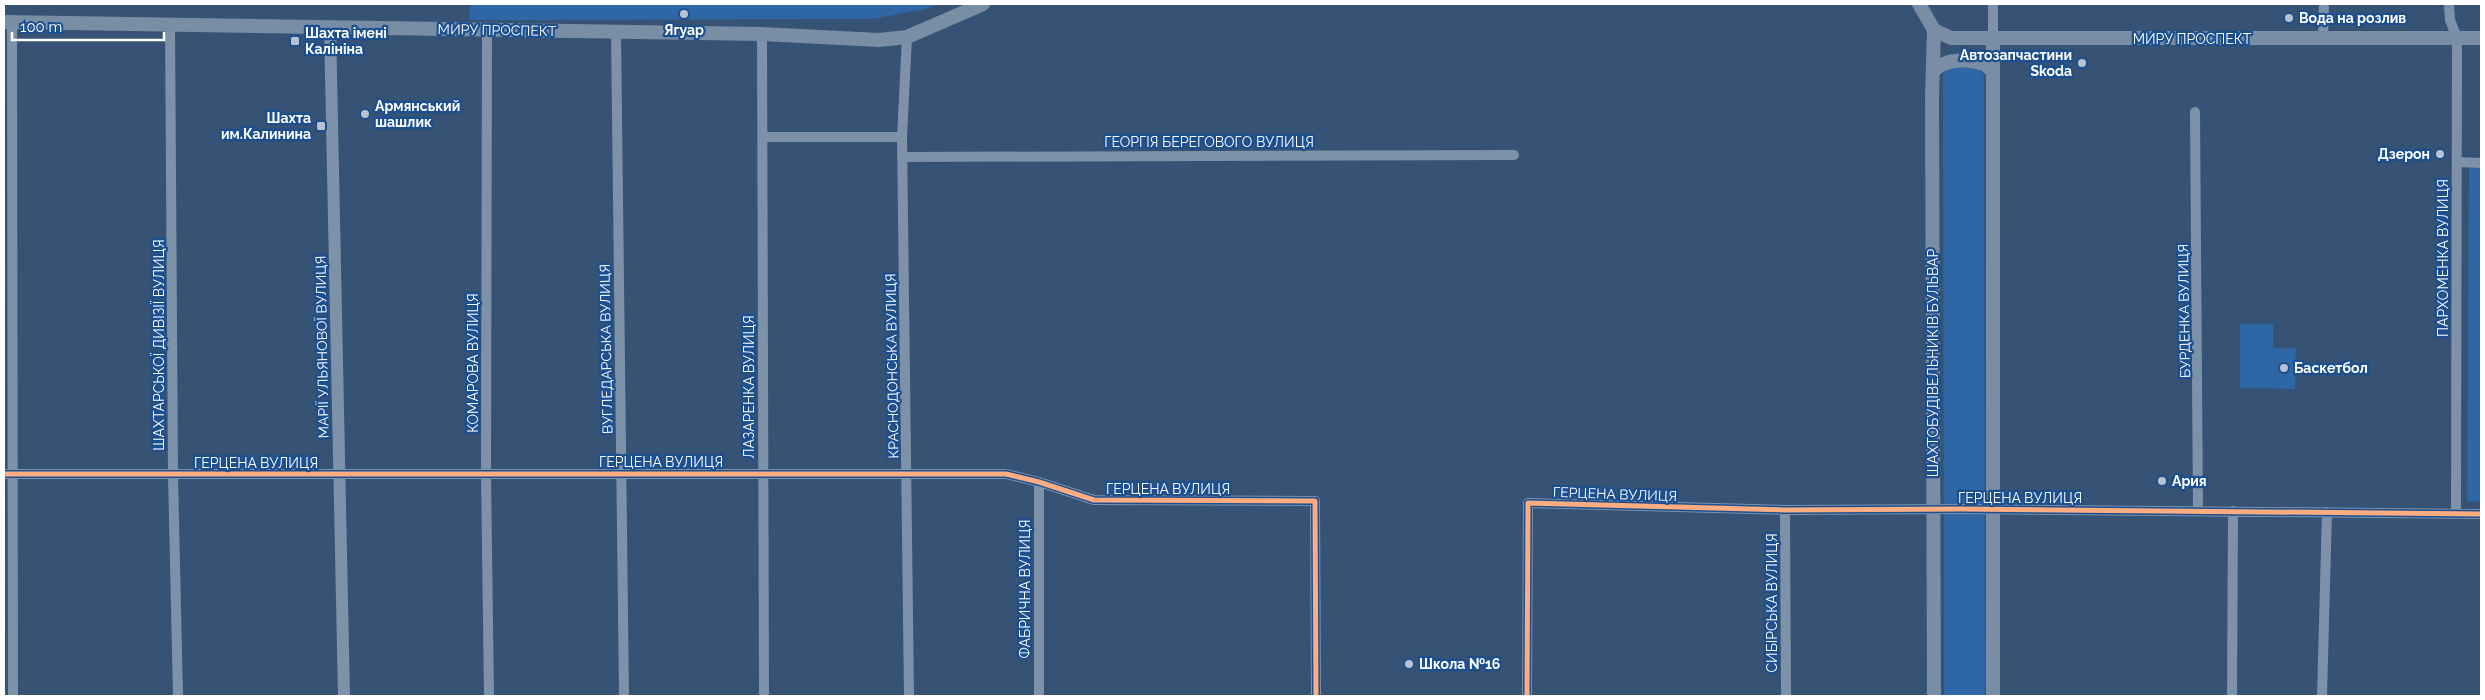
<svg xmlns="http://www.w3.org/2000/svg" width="2485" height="700" font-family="Raleway,sans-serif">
<rect width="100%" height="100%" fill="#365274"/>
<path fill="#2f66a5" d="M470,4H939L926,9L871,19L469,20Z
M1952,68H1977L1982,71L1984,77L1985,696H1944L1943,75L1947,70Z
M2469,168H2481V502L2467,501Z
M2240,324H2273V348H2296L2295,389L2240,388Z"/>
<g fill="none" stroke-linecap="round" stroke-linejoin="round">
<path stroke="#7d92a8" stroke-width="10" d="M1993,4V39
M2449,4L2450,20L2457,38L2456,513
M12,22L13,696
M170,24L173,475L178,696
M487,30L486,474L489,696
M616,32L624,696
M762,34L764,696
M907,37L902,137L909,696
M2323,39L2324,4
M2195,112L2198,510
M762,137H902
M903,157L1514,155
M2457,162L2481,163
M4,474H1006L1039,482L1094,500L1315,501L1316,696
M1039,482V696
M1785,510L1786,696
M1527,696L1528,503L1785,510L1962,509L2481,514
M2232,696L2233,511
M2322,696L2327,512"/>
<path stroke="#7d92a8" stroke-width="12" d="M330,27L344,696"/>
<path stroke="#798da4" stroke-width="14" d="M1919,4L1934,30L1951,38H2481
M4,22L762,34L879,40L907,37L983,4
M1993,39V696
M1933,71C1947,57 1967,59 1985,64L1993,72
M1934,696L1932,97L1934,30"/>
<g stroke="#1b4f8f" stroke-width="8">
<path id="cycleway" d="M4,474H1006L1039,482L1094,500L1315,501L1316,696
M1527,696L1528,503L1785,510L1962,509L2481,514"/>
</g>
<use href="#cycleway" stroke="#ffac80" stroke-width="5"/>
</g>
<g fill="#b9c2ce" stroke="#1b4f8f" stroke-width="2">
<circle cx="684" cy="14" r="5"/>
<circle cx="2289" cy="18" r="5"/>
<rect x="290" y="36" width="10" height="10" rx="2.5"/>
<circle cx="2082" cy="63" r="5"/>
<circle cx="365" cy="114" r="5"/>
<rect x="316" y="121" width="10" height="10" rx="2.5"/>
<circle cx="2440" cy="154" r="5"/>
<circle cx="2284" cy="368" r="5"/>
<circle cx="2162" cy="481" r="5"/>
<circle cx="1409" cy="664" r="5"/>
</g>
<g text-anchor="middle" stroke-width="4.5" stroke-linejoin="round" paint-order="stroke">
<g font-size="14" font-weight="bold" fill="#fff" stroke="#1b4f8f" text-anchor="start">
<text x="2299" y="23">Вода на розлив</text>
<text x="684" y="35" text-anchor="middle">Ягуар</text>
<text x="305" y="38">Шахта імені<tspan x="305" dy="16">Калініна</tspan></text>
<text x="2072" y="60" text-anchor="end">Автозапчастини<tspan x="2072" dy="16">Skoda</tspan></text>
<text x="375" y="111">Армянський<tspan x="375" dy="16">шашлик</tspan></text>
<text x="311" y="123" text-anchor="end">Шахта<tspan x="311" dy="16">им.Калинина</tspan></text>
<text x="2430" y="159" text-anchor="end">Дзерон</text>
<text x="2294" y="373">Баскетбол</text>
<text x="2172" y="486">Ария</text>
<text x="1419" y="669">Школа №16</text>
</g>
<g font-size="14" fill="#fff" stroke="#1b4f8f">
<text transform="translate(497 30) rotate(1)" y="5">МИРУ ПРОСПЕКТ</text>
<text x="2192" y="44">МИРУ ПРОСПЕКТ</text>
<text x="1209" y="147">ГЕОРГІЯ БЕРЕГОВОГО ВУЛИЦЯ</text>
<text transform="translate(2443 258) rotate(-90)" y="5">ПАРХОМЕНКА ВУЛИЦЯ</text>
<text transform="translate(2184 311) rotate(-91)" y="5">БУРДЕНКА ВУЛИЦЯ</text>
<text transform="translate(159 345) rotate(-90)" y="5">ШАХТАРСЬКОЇ ДИВІЗІЇ ВУЛИЦЯ</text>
<text transform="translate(322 347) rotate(-91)" y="5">МАРІЇ УЛЬЯНОВОЇ ВУЛИЦЯ</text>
<text transform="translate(606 349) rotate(-91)" y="5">ВУГЛЕДАРСЬКА ВУЛИЦЯ</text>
<text transform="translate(473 363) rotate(-90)" y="5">КОМАРОВА ВУЛИЦЯ</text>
<text transform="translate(1933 363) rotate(-90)" y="5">ШАХТОБУДІВЕЛЬНИКІВ БУЛЬВАР</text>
<text transform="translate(892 366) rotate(-91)" y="5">КРАСНОДОНСЬКА ВУЛИЦЯ</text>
<text transform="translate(749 387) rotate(-90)" y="5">ЛАЗАРЕНКА ВУЛИЦЯ</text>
<text x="661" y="467">ГЕРЦЕНА ВУЛИЦЯ</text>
<text x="256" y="468">ГЕРЦЕНА ВУЛИЦЯ</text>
<text x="1168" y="494">ГЕРЦЕНА ВУЛИЦЯ</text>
<text transform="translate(1615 494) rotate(2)" y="5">ГЕРЦЕНА ВУЛИЦЯ</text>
<text x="2020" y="503">ГЕРЦЕНА ВУЛИЦЯ</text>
<text transform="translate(1025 589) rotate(-90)" y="5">ФАБРИЧНА ВУЛИЦЯ</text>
<text transform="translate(1772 603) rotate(-90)" y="5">СИБІРСЬКА ВУЛИЦЯ</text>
</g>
</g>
<rect width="2485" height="700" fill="none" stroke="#ffffff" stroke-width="10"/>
<path d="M12 32v8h152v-8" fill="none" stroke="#ffffff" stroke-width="2.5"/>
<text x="20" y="32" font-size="15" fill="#ffffff" stroke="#1b4f8f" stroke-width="4" paint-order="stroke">100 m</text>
</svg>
